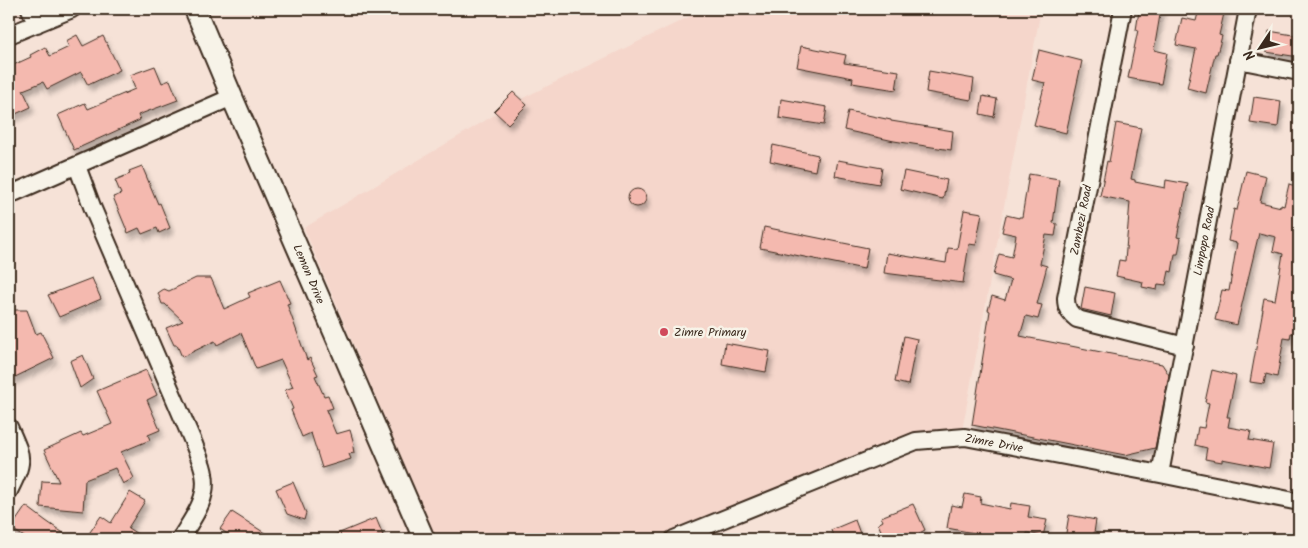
<svg xmlns="http://www.w3.org/2000/svg" width="1308" height="548" font-family="Kalam,sans-serif">
<defs>
<filter id="shadow"><feDropShadow dx="3" dy="5.5" stdDeviation="2.5" flood-color="#0004"/></filter>
</defs>
<rect width="100%" height="100%" fill="#f6e2d7"/>
<filter id="ink" filterUnits="userSpaceOnUse"><feTurbulence type="fractalNoise" baseFrequency=".02" numOctaves="2"/><feDisplacementMap in="SourceGraphic" scale="10" xChannelSelector="R" yChannelSelector="G"/><feConvolveMatrix kernelMatrix="1 2 1 2 8 2 1 2 1" color-interpolation-filters="sRGB"/></filter>
<g filter="url(#ink)">
<path fill="#f5d6cb" d="M705,9H1041L961,436H920L681,539H436L304,228L525,97Z"/>
<path fill="#f4b9af" stroke="#3b2a1e" filter="url(#shadow)" d="M1145,9H1161L1154,50L1167,53L1161,84L1128,78L1138,30H1136L1139,11L1144,12Z
M1199,9H1225L1219,35L1222,36L1217,54H1215L1206,93L1187,88L1196,49L1176,45L1182,18L1196,21Z
M1269,31L1299,36V57L1266,52Z
M77,35L83,46L103,36L120,70L88,85L81,72L47,89L43,82L23,90L31,107L9,117V67L31,57L30,55L45,47L50,56L69,47L66,41Z
M801,46L846,55L844,63L899,71L896,90L852,83L853,78L797,67Z
M1039,50L1082,61L1066,133L1034,125L1045,83L1032,80Z
M155,66L162,83L170,80L178,100L138,115L140,120L74,150L58,115L85,103L88,109L135,89L130,75Z
M929,71L974,79L971,100L926,92Z
M513,92L527,105L508,124L494,111Z
M983,96L997,99L994,117L980,114Z
M1254,97L1281,101L1278,127L1250,123Z
M781,99L827,107L824,125L779,118Z
M848,111L891,120V121L953,131L951,150L894,141L844,130Z
M1116,123L1141,128L1131,179L1135,180V182L1165,188L1166,180L1188,184L1177,237L1181,238L1178,254H1175L1172,272L1169,271L1166,285L1158,284L1157,290L1142,287L1143,282L1116,276L1119,260L1125,261L1130,202L1100,196L1107,161L1109,162Z
M773,145L818,155L815,171L770,161Z
M838,160L882,168L879,184L835,176Z
M142,166L158,204L160,203L170,228L159,233L157,228L142,234L139,228L128,233L113,197L121,194L115,180L130,174L129,171Z
M904,171L947,180L943,199L900,189Z
M1246,171L1266,176L1260,202L1281,207V205L1284,206L1289,184L1299,187V296L1295,320H1297L1295,334L1291,333L1290,339L1284,338L1277,377L1266,374L1264,384L1250,382L1263,309H1262L1264,298L1275,300L1283,254L1273,251L1276,237L1259,233L1237,325L1215,320L1222,290L1229,291L1237,243L1228,241L1234,209L1237,210Z
M1029,174L1059,179L1053,223L1057,224L1055,236L1046,235L1040,264L1047,266L1037,304L1042,305L1038,319L1026,316L1020,336L1162,364L1169,375L1155,448L1125,455L972,425L990,311L988,310L992,296L1005,300L1011,280L993,275L999,254L1012,257L1016,235L1002,232L1006,215L1019,218V217H1022Z
M628 198a9 9 0 1 1 18 0a9 9 0 1 1-18 0Z
M964,210L982,213L976,245L969,244L963,283L884,273L887,253L946,263L948,248L957,249Z
M764,227L868,248L864,269L760,248Z
M92,278L101,299L59,317L48,295Z
M196,278H211L224,309L250,297L248,293L280,280L290,303L287,304L307,360L310,358L318,375L315,376L324,396L328,395L333,408L326,410L336,434L350,430L354,444L353,447L354,453L349,454L351,459L322,468L311,433L302,437L291,410L293,409L285,390L293,387L281,360L256,369L241,333L217,345L215,341L182,357L177,345H174L166,328L183,321L165,304H162L158,293L164,289L169,291Z
M1085,287L1115,293L1111,316L1081,309Z
M9,310H27L36,334L41,332L54,358L9,380Z
M904,336L917,339L908,385L895,382Z
M725,343L770,351L766,372L722,364Z
M83,355L93,379L80,388L70,361Z
M146,370L157,395L147,400L160,430L148,435L150,440L121,452L134,478L123,484L115,468L85,480L83,511L40,507L42,481L59,482L44,450L81,433L83,436L112,424L97,391Z
M1212,370L1236,376L1227,417H1230L1228,427L1251,431L1249,440L1273,444L1269,468L1222,459V462L1205,459L1207,448L1195,445L1198,427L1204,428L1209,403L1205,402Z
M293,482L306,513L304,520L287,514L276,489Z
M130,492L145,501L128,528L145,539H94L88,535L101,516L111,523Z
M965,494L981,497L980,503L1010,509L1011,503L1030,506L1028,517L1047,520L1043,536L1027,533L1026,539H1006L947,528L951,505L962,507Z
M913,504L925,530L908,539H885L878,524L883,521L881,517Z
M26,506L46,521L72,539H27L11,528Z
M232,512L274,539H235L220,529Z
M1069,515L1096,520L1093,539H1065Z
M376,518L383,535L372,539H325Z
M855,520L862,539H834L831,530Z"/>
<g fill="none" stroke-linecap="round" stroke-linejoin="round">
<g stroke="#3b2a1e" stroke-width="20">
<path id="minor" d="M30,9L37,24
M1123,9L1066,298C1066,308 1069,313 1077,319L1185,346
M9,35L72,9
M1238,60L1299,72
M77,166L93,209L194,444C197,453 203,464 204,474C209,499 192,519 180,539
M9,195L232,97
M9,427C23,459 25,459 9,491
M1160,474L1248,9
M674,539L916,441L965,437L1160,474L1299,502"/>
</g>
<g stroke="#3b2a1e" stroke-width="24">
<path id="tertiary" d="M195,9L232,97L424,539"/>
</g>
<use href="#minor" stroke="#f7f3e8" stroke-width="16"/>
<use href="#tertiary" stroke="#f7f3e8" stroke-width="20"/>
</g>
</g>
<circle fill="#d1495b" stroke="#f7f3e8" stroke-width="2" cx="664" cy="332" r="5"/>
<g text-anchor="middle" stroke-width="5" stroke-linejoin="round" paint-order="stroke">
<g font-size="12" fill="#3b2a1e" stroke="#f7f3e8">
<text transform="translate(1081 220) rotate(-79)" y="4">Zambezi Road</text>
<text transform="translate(1204 241) rotate(-79)" y="4">Limpopo Road</text>
<text transform="translate(309 274) rotate(67)" y="4">Lemon Drive</text>
<text transform="translate(994 443) rotate(10)" y="4">Zimre Drive</text>
</g>
<g font-size="12" fill="#3b2a1e" stroke="#f7f3e8" text-anchor="start">
<text x="674" y="336">Zimre Primary</text>
</g>
</g>
<rect width="1308" height="548" fill="none" stroke="#f7f3e8" stroke-width="30"/>
<rect x="15" y="15" width="1278" height="518" fill="none" stroke="#3b2a1e" stroke-width="2" filter="url(#ink)"/>
<g transform="translate(1260 48) rotate(235)" stroke="#f7f3e8" stroke-width="4" paint-order="stroke">
<path d="M0-4L9 19L0 12L-9 19Z" fill="#3b2a1e"/>
<text y="-8" font-size="14" font-weight="bold" text-anchor="middle" fill="#3b2a1e">N</text>
</g>
</svg>
